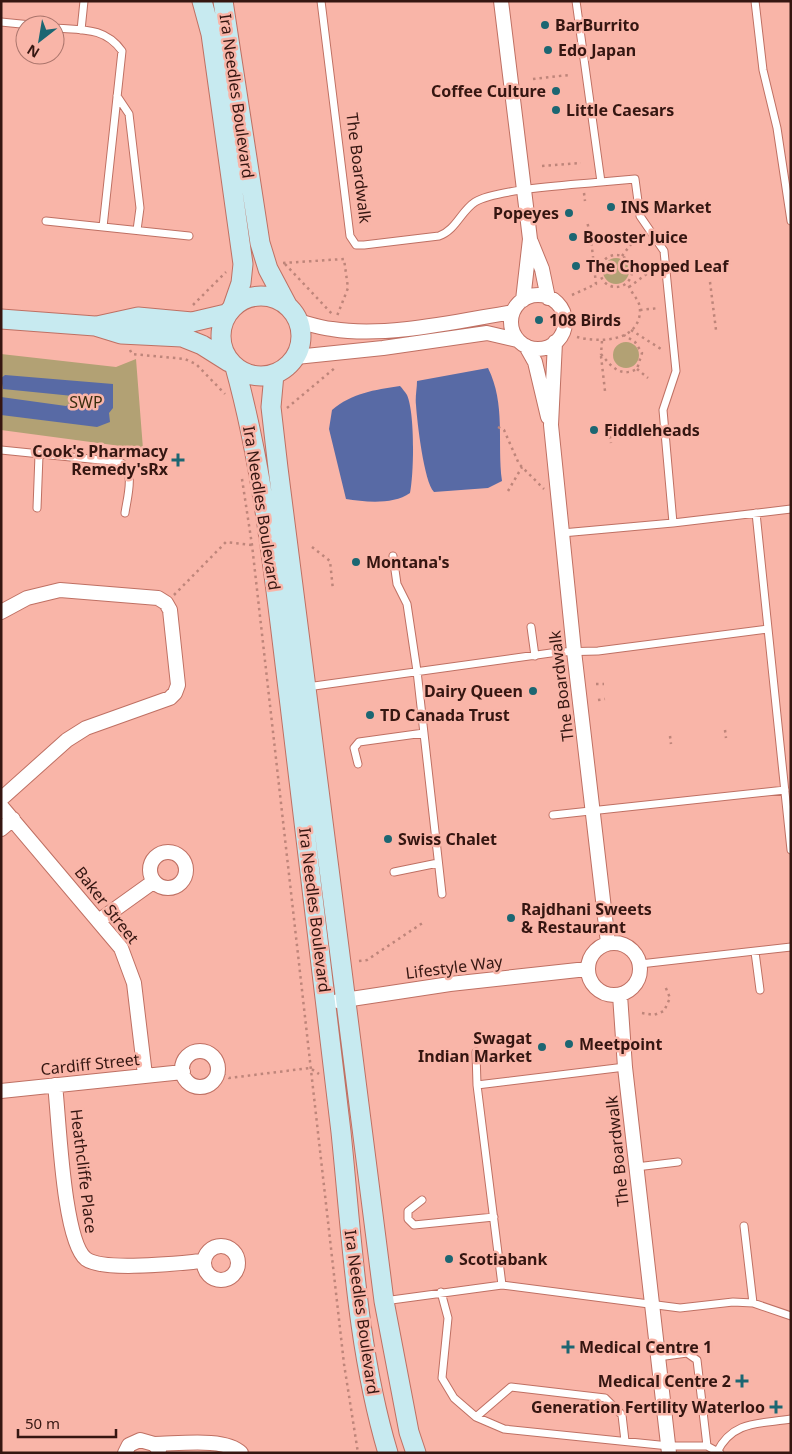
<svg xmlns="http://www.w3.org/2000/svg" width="792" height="1454" font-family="'Noto Sans',sans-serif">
<rect width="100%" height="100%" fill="#f9b5a8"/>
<path fill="#b2a174" d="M603 271a13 13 0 1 1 26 0a13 13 0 1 1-26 0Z
M613 355a13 13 0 1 1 26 0a13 13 0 1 1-26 0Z
M1,354L116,367L136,359L143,449L1,430Z"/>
<path fill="#586aa5" d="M488,368C506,404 497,443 502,481L488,488L434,492C424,482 417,421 416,405C415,397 417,389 417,381Z
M5,375L113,384V408L109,413L110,422L97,427L1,415V397L66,406L74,401L73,396L3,389L1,378Z
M400,386C402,388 405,392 407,395C415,413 414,473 410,493C393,505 365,502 346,499L329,429L332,410C352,393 374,390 400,386Z"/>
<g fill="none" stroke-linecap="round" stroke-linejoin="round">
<g stroke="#bf7063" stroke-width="9">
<path id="lane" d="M321,1L350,236L356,245H364L439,236C456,230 461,211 475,202C496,189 573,185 601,182L576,1
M755,1L763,70L777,128L791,221
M1,22L31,25
M55,28C82,30 105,27 122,51L103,227
M81,30L84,1
M117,96L129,114L140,208L137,230
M601,182L635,179L640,216L664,251L676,371L663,410L673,523
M46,221L189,236
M1,450L120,462C136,470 127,498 125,513
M37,508L39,455
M756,513L791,850
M562,533L673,523L791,509
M393,556L397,584L407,604L417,671L442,894
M531,627L535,656
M307,687L558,652L598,651L768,629
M358,764L354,748L359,742L424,733
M553,815L785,790
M394,872L438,863
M755,952L760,990
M640,964L791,947
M476,1052L477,1085
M636,1167L678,1162
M422,1200L408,1211V1219L414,1225L494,1217
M744,1226L753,1303
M502,1285L477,1085L625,1067
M441,1292L448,1318L442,1378L454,1398L476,1417L504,1429L669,1446H707L720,1453
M384,1301L502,1285L680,1308L733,1302L753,1303L791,1316
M658,1357L687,1353L697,1360L707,1446
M476,1417L511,1387L605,1398L622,1415L625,1441
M717,1452C733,1420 760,1424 791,1419"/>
</g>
<g stroke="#bf7063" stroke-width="16">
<path id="street" d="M501,1L530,239L523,300
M531,242L542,269L548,298
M511 322a27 27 0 1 1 54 0a27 27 0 1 1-54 0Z
M298,321C309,324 321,328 332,329C387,338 458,321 513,312
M555,342L551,425L574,651L608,943
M526,346L535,362L548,417
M296,357L383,348L487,333L517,340
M1,612L27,598L60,590L158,598L166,603L170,610L178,685L175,693L170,698L86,728L67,740L1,799
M1,806L121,948L134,983L145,1075
M1,829L13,819
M150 870a18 18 0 1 1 36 0a18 18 0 1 1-36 0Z
M100,920L153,882
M588 969a26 26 0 1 1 52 0a26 26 0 1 1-52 0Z
M620,995L625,1067L669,1453
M338,1001L450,984L587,969
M182 1069a18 18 0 1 1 36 0a18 18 0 1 1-36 0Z
M55,1085C59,1118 63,1241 86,1259C104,1272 179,1263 203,1261
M1,1091L183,1072
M204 1263a17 17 0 1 1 34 0a17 17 0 1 1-34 0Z
M154,1444C177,1444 225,1437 241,1453
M125,1453L129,1445L140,1440L154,1444L159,1450"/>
</g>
<g stroke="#bf7063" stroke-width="21">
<path id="secondary" d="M202,1L211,34L243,264L241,283L233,306
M223,1L260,243L268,269L287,305
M221 336a40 40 0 1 1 80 0a40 40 0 1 1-80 0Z
M1,319L95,326L121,334L182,337L202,345L229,362
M97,326L138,317L192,322L226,314
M235,367C265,475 276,593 290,705C307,847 325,989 341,1132C352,1239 357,1349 388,1453
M274,374L271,407L278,468L384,1301L409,1432L416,1453"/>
</g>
<path stroke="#be857a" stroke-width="2.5" stroke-dasharray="2.5 4" stroke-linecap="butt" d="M533,79L569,75
M542,166L581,163
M584,193L585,201
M592,239L630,232
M600 271a16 16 0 1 1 32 0a16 16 0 1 1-32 0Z
M622,256L632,243
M283,263L344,259L348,288L337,316
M285,264L334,316
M710,282L716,330
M629,287L652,270
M572,295L596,284L591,239L587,221
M193,305L226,272
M640,310L659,308
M631,330L661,349
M577,337C599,343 640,342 640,310C640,298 629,293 628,282
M602,341L601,354C611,366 620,378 637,369L642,353L635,342L624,335
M130,350L132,354L185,359L196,364L225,394
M601,356L605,391
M637,369L648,378
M287,408L336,367
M498,427L504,430L519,464L544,489
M610,436L611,443
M242,479L252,545L344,1364L358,1453
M508,491L522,467
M312,547L330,561L333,590
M174,595L226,542L252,545
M596,684H604
M598,700L605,699
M725,730L726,738
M670,736L671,744
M359,961L367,960L424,922
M642,1013L654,1015L664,1011L670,998L665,986
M218,1070L229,1078L310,1068L319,1074"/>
<use href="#lane" stroke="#fff" stroke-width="7"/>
<use href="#street" stroke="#fff" stroke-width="14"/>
<use href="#secondary" stroke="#c7eaf0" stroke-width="19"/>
</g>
<g fill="#1c6672" stroke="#f9b5a8" stroke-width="2">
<circle cx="545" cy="25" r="5"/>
<circle cx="548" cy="50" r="5"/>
<circle cx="556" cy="91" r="5"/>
<circle cx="556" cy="110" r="5"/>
<circle cx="611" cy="207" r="5"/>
<circle cx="569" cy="213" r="5"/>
<circle cx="573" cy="237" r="5"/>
<circle cx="576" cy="266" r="5"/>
<circle cx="539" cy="320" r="5"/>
<circle cx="594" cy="430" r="5"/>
<path d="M175.5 452.5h5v5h5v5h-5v5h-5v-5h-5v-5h5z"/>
<circle cx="356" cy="562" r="5"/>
<circle cx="533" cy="691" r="5"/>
<circle cx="370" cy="715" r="5"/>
<circle cx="388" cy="839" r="5"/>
<circle cx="511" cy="918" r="5"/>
<circle cx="569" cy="1044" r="5"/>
<circle cx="542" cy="1047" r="5"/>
<circle cx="449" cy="1259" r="5"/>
<path d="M565.5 1339.5h5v5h5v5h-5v5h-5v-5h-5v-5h5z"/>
<path d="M739.5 1373.5h5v5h5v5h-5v5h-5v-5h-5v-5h5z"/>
<path d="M773.5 1399.5h5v5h5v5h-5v5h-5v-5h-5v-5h5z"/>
</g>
<g text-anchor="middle" stroke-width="5" stroke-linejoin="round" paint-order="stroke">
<g font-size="16" font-weight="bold" fill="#351611" stroke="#f9b5a8" text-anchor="start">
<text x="555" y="31">BarBurrito</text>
<text x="558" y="56">Edo Japan</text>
<text x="546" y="97" text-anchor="end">Coffee Culture</text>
<text x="566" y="116">Little Caesars</text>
<text x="621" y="213">INS Market</text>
<text x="559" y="219" text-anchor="end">Popeyes</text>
<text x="583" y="243">Booster Juice</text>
<text x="586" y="272">The Chopped Leaf</text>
<text x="549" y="326">108 Birds</text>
<text x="604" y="436">Fiddleheads</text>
<text x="168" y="457" text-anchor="end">Cook's Pharmacy<tspan x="168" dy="18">Remedy'sRx</tspan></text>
<text x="366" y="568">Montana's</text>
<text x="523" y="697" text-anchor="end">Dairy Queen</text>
<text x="380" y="721">TD Canada Trust</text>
<text x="398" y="845">Swiss Chalet</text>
<text x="521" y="915">Rajdhani Sweets<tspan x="521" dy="18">&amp; Restaurant</tspan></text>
<text x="532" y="1044" text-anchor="end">Swagat<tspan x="532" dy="18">Indian Market</tspan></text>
<text x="579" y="1050">Meetpoint</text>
<text x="459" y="1265">Scotiabank</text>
<text x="579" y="1353">Medical Centre 1</text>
<text x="731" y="1387" text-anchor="end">Medical Centre 2</text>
<text x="765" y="1413" text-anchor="end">Generation Fertility Waterloo</text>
</g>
<g font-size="16" fill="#351611" stroke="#f9b5a8">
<text transform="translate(237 96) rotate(82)" y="6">Ira Needles Boulevard</text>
<text transform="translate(359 168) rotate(83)" y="6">The Boardwalk</text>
<text transform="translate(262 508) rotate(81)" y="6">Ira Needles Boulevard</text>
<text transform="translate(561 686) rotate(-97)" y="6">The Boardwalk</text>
<text transform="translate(107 905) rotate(52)" y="6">Baker Street</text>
<text transform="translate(315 910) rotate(83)" y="6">Ira Needles Boulevard</text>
<text transform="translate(454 967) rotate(-7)" y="6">Lifestyle Way</text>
<text transform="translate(90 1064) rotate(-6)" y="6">Cardiff Street</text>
<text transform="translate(617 1151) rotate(-96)" y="6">The Boardwalk</text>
<text transform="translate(84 1171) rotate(83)" y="6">Heathcliffe Place</text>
<text transform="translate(362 1312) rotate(82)" y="6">Ira Needles Boulevard</text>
</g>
<g font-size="16" fill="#3a2e0e" stroke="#f9b5a8">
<text x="86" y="408">SWP</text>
</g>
</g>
<rect width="792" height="1454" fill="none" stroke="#351611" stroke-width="5"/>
<g transform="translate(40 40) rotate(211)"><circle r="24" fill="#f9b5a8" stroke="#ab756c"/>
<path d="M0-4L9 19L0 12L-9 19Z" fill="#1c6672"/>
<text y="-8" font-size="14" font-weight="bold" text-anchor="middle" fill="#351611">N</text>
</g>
<path d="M18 1429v8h98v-8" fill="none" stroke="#351611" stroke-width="2.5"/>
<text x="25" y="1429" font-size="15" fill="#351611" stroke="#f9b5a8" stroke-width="4" paint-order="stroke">50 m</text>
</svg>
